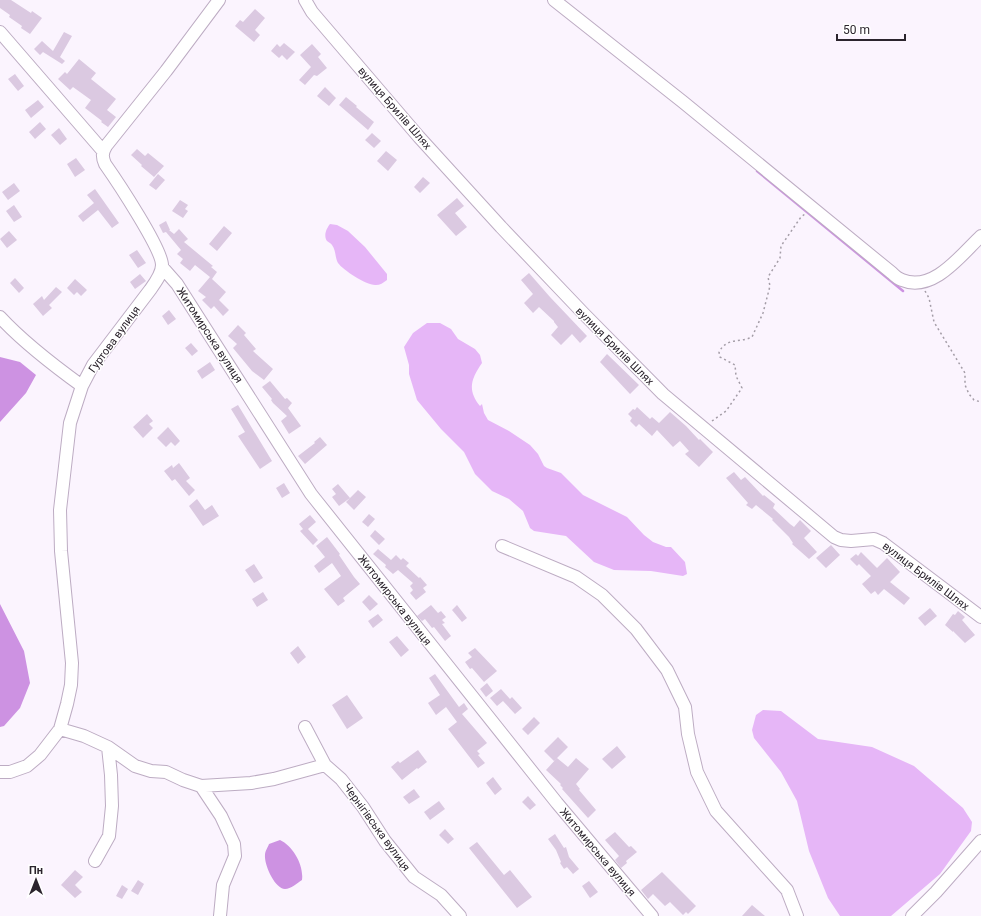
<svg xmlns="http://www.w3.org/2000/svg" width="981" height="916" font-family="Roboto,sans-serif">
<rect width="100%" height="100%" fill="#fbf4fe"/>
<path fill="#e6b6f7" d="M330,224L337,225L348,231L365,247L387,274V280C383,283 380,285 376,285C367,286 343,270 338,263C335,258 336,250 332,245C331,243 328,242 327,241C323,235 327,228 330,224Z
M427,323H440L451,329L458,339L475,349L480,355L482,363C471,379 467,390 480,406L482,404L484,413L488,420L509,431L530,445L538,454L544,466L547,468L561,473L583,495L627,517L644,535L653,542L666,547H671L685,562L687,574L683,576L651,571L614,570L594,562L566,536L534,531L530,528L523,511L509,499L492,491L475,474L464,452L441,429L417,400L409,374V365L404,347L413,333Z
M763,710L781,711L818,739L872,747L914,766L963,808L972,822L971,831L940,874L891,916H840L828,898L809,851L797,801L781,772L754,738L752,730L756,715Z"/>
<path fill="#cd92e2" d="M0,357L20,362L36,375L26,393L0,422Z
M0,604L24,651L30,683L20,708L4,726L0,727Z
M280,840C293,846 304,865 302,880C297,883 291,889 285,889C275,889 264,865 265,855C265,851 268,847 269,844Z"/>
<g fill="none" stroke-linecap="round" stroke-linejoin="round">
<path stroke="#cd92e2" stroke-width="2.5" d="M757,171L903,291"/>
</g>
<path fill="#dbc9e1" d="M0,0H11L31,13L32,11L42,18L30,34L21,28L22,26L9,17L10,15L0,8Z
M255,9L265,18L255,30L260,35L254,42L235,26L240,20L243,22Z
M64,32L72,36L60,57L65,61L62,64L43,52L40,55L34,49L42,41L53,51Z
M284,43L295,52L287,60L282,55L279,58L271,51L277,44L280,47Z
M312,44L321,54L318,57L327,68L317,76L314,75L305,85L299,80L311,67L300,55Z
M79,59L96,73L91,79L116,99L107,110L116,117L108,127L101,122L102,121L85,108L91,100L73,87L70,90L58,79L65,72L67,74Z
M15,74L24,86L18,91L8,79Z
M325,87L336,98L329,106L317,96Z
M346,97L357,106L356,107L374,122L368,130L339,105Z
M38,100L44,107L31,118L25,110Z
M40,122L46,129L35,139L29,132Z
M59,128L67,139L60,145L51,135Z
M372,133L381,141L374,148L365,140Z
M137,149L145,156L148,153L164,166L154,177L141,166L142,165L131,155Z
M386,151L397,160L388,171L377,161Z
M76,158L85,170L75,177L67,164Z
M158,174L165,180L156,190L149,185Z
M423,177L430,183L420,193L414,187Z
M14,183L20,191L8,200L2,192Z
M95,189L119,223L112,228L98,210L83,222L78,216L94,203L87,195Z
M457,198L464,206L455,213L467,227L456,236L437,215Z
M180,200L188,205L185,209L188,211L183,218L172,211Z
M14,205L22,217L14,222L6,211Z
M166,221L170,230H169L174,234L179,229L188,239L184,242L213,266L211,267L217,272L212,279L226,292L219,300L229,310L223,316L214,306L211,309L202,300L206,297L198,291L210,277L195,265L190,271L180,263L183,259L177,254L181,250L166,232L163,233L159,225Z
M224,226L232,233L217,251L209,244Z
M9,231L17,240L7,248L0,239Z
M137,250L146,263L138,268L129,255Z
M529,273L550,297L587,336L580,343L572,334L561,345L551,335L558,327L554,322V321L539,307L533,313L524,303L533,294L521,280Z
M140,274L146,281L135,289L130,282Z
M15,278L24,288L19,293L10,283Z
M75,279L87,290L81,296L77,292L74,295L67,288Z
M56,287L62,292L49,305L52,308L43,316L33,304L42,296L44,300Z
M169,310L176,319L168,325L162,316Z
M238,325L246,333L244,335L256,349L253,351L273,369L264,380L252,371L233,348L237,344L228,336Z
M191,343L198,351L192,356L185,348Z
M607,354L639,385L630,394L600,362Z
M210,362L215,370L202,379L197,371Z
M270,381L285,399L287,398L292,403L288,408L301,426L289,434L281,421L287,416L273,403L271,400L272,399L262,387Z
M238,405L272,461L260,469L238,436L245,432L231,409Z
M637,407L650,419L652,417L659,423L670,412L686,426L699,440L700,439L713,452L699,467L685,454L689,451L680,441L673,447L657,430L652,436L639,424L636,427L630,421L632,418L628,414L633,409L635,410Z
M147,414L153,421L149,424L153,428L143,438L133,427Z
M168,427L180,441L175,446L171,442L166,447L157,438Z
M320,437L327,445L305,464L298,456L315,443L314,442Z
M179,463L190,478L186,481L195,490L189,496L175,479L172,481L164,471L172,465L173,468Z
M734,472L741,480L745,477L763,496L764,495L775,504L773,508L790,524L794,527L800,520L811,531L804,538L817,552L809,559L792,544L793,543L789,537L772,520L773,519L756,505L752,509L746,505L748,503L726,478Z
M284,483L290,493L282,498L276,488Z
M338,484L350,498L339,506L332,497L336,494L332,489Z
M358,490L366,497L354,510L346,502Z
M197,499L205,510L212,505L219,516L203,526L189,506Z
M369,514L375,519L368,527L362,522Z
M310,515L316,522L308,529L318,540L313,545L300,531L303,529L299,524Z
M375,530L385,539L379,545L370,536Z
M327,537L340,554L339,555L354,577L360,584L343,598L345,601L338,606L324,589L341,576L332,563L319,573L314,566L325,557L316,546Z
M831,545L840,555L826,568L816,558Z
M378,549L391,560L396,555L401,560L403,558L409,563L406,566L419,578L420,577L427,585L423,588L426,592L416,600L410,593L413,590L410,586L413,583L398,570L393,574L385,567L386,565L373,554Z
M861,552L877,568L887,558L900,572L890,582L910,598L904,605L884,589L878,595L875,591L871,594L862,584L871,576L859,564L857,566L850,559L856,554L858,556Z
M254,564L263,578L254,583L245,570Z
M263,592L268,600L257,607L252,599Z
M369,595L378,604L370,611L362,602Z
M431,605L438,613L441,611L446,617L442,620L445,623L442,624L451,636L445,641L434,627L432,628L425,619L422,621L417,616Z
M457,605L467,618L462,622L452,610Z
M930,608L937,616L925,626L918,618Z
M958,611L965,617L962,620L975,635L965,643L953,631V632L945,625L953,614L955,615Z
M378,614L383,620L373,628L368,621Z
M397,636L409,650L401,657L389,642Z
M298,646L306,657L298,664L290,653Z
M475,648L497,671L484,682L472,668L470,669L465,662L472,657L468,653Z
M435,674L459,707L464,703L468,709L462,714L487,743L477,751L480,754L478,755L485,763L478,768L448,729L457,722L446,707L436,715L428,703L440,695L429,678Z
M487,683L493,691L486,697L480,689Z
M501,689L510,699L512,697L522,708L515,714L503,701L497,706L490,698Z
M347,695L363,718L347,729L332,705Z
M534,717L540,723L528,735L522,729Z
M558,737L568,747L554,761L544,751Z
M617,746L626,757L612,769L602,759Z
M418,750L427,762L418,769L417,768L402,780L391,767L398,761L400,763Z
M557,758L568,767L576,758L589,769L576,784L580,789L579,790L596,810L588,818L562,789L563,788L560,785L561,784L546,770Z
M493,777L502,789L495,795L486,783Z
M414,789L420,797L409,804L403,797Z
M528,796L536,805L530,810L522,802Z
M439,801L445,809L430,820L424,812Z
M445,829L454,839L448,844L439,835Z
M615,832L629,847L631,846L637,852L626,861L627,863L621,868L615,860L619,856L605,840Z
M555,834L564,848L566,847L569,857L579,869L573,874L567,867L564,869L560,863L561,862L556,850L548,839Z
M477,842L504,875L510,870L532,897L517,908L469,848Z
M75,870L83,877L75,885L82,892L75,898L61,885Z
M662,872L696,906L688,914L686,912L683,915L670,902L665,906L653,894L648,899L641,890Z
M138,880L144,884L138,895L131,891Z
M589,881L598,892L590,898L582,886Z
M122,885L128,889L122,899L116,896Z
M752,905L765,916H742Z"/>
<g fill="none" stroke-linecap="round" stroke-linejoin="round">
<g stroke="#bdacc3" stroke-width="14">
<path id="minor" d="M305,0L312,12L419,137L501,227L584,314L663,394L834,537L841,540L851,541L874,539L883,543L981,617
M554,0L683,102L892,273C895,276 899,279 902,280C933,293 961,255 981,236
M0,32L103,151
M162,267L177,284L311,494L557,803L652,916
M0,317C24,343 53,365 82,386
M502,546L576,577L602,595L636,629L667,670L685,707L688,734L697,772L716,811L787,890L797,916
M305,727L325,765L341,779L363,807L385,841L414,877L441,895L460,916
M60,729L84,736L108,747L135,766L151,771L166,772L183,780L201,786L251,783L274,779L325,765
M0,772H10L27,766L40,755L60,729L67,704L71,685L72,663L61,551L60,510L70,423L82,386L93,365L150,290C155,283 162,274 162,265C162,249 117,181 105,164C102,157 102,153 106,146L166,71L219,0
M201,786L221,816L234,844L235,856L223,885L220,916
M95,861L109,836L112,806L111,775L108,747
M912,916L936,892L981,841"/>
</g>
<path stroke="#a49da7" stroke-width="1.5" stroke-dasharray="2 3" stroke-linecap="butt" d="M925,291L929,298L934,322L965,373V385L969,394L974,400L981,402
M712,421L726,411L742,388L736,376L735,365L720,357L719,352C727,337 740,343 752,337L763,313L770,286L768,277L780,258L781,246L801,217L805,214"/>
<use href="#minor" stroke="#fff" stroke-width="12"/>
</g>
<g text-anchor="middle" stroke-width="3" stroke-linejoin="round" paint-order="stroke">
<g font-size="11" fill="#2b242d" stroke="#fff">
<text transform="translate(395 108) rotate(49)" y="4">вулиця Брилів Шлях</text>
<text transform="translate(210 335) rotate(57)" y="4">Житомирська вулиця</text>
<text transform="translate(114 339) rotate(-54)" y="4">Гуртова вулиця</text>
<text transform="translate(615 346) rotate(45)" y="4">вулиця Брилів Шлях</text>
<text transform="translate(926 576) rotate(37)" y="4">вулиця Брилів Шлях</text>
<text transform="translate(395 600) rotate(52)" y="4">Житомирська вулиця</text>
<text transform="translate(377 827) rotate(54)" y="4">Чернігівська вулиця</text>
<text transform="translate(598 852) rotate(50)" y="4">Житомирська вулиця</text>
</g>
</g>
<g transform="translate(36 880)" stroke="#ffffff" stroke-width="3" paint-order="stroke">
<path d="M0-3L7 15L0 10L-7 15Z" fill="#2b242d"/>
<text y="-6" font-size="11" font-weight="bold" text-anchor="middle" fill="#2b242d">Пн</text>
</g>
<path d="M837 34v6h68v-6" fill="none" stroke="#2b242d" stroke-width="2"/>
<text x="843" y="34" font-size="12" fill="#2b242d" stroke="#ffffff" stroke-width="3" paint-order="stroke">50 m</text>
</svg>
